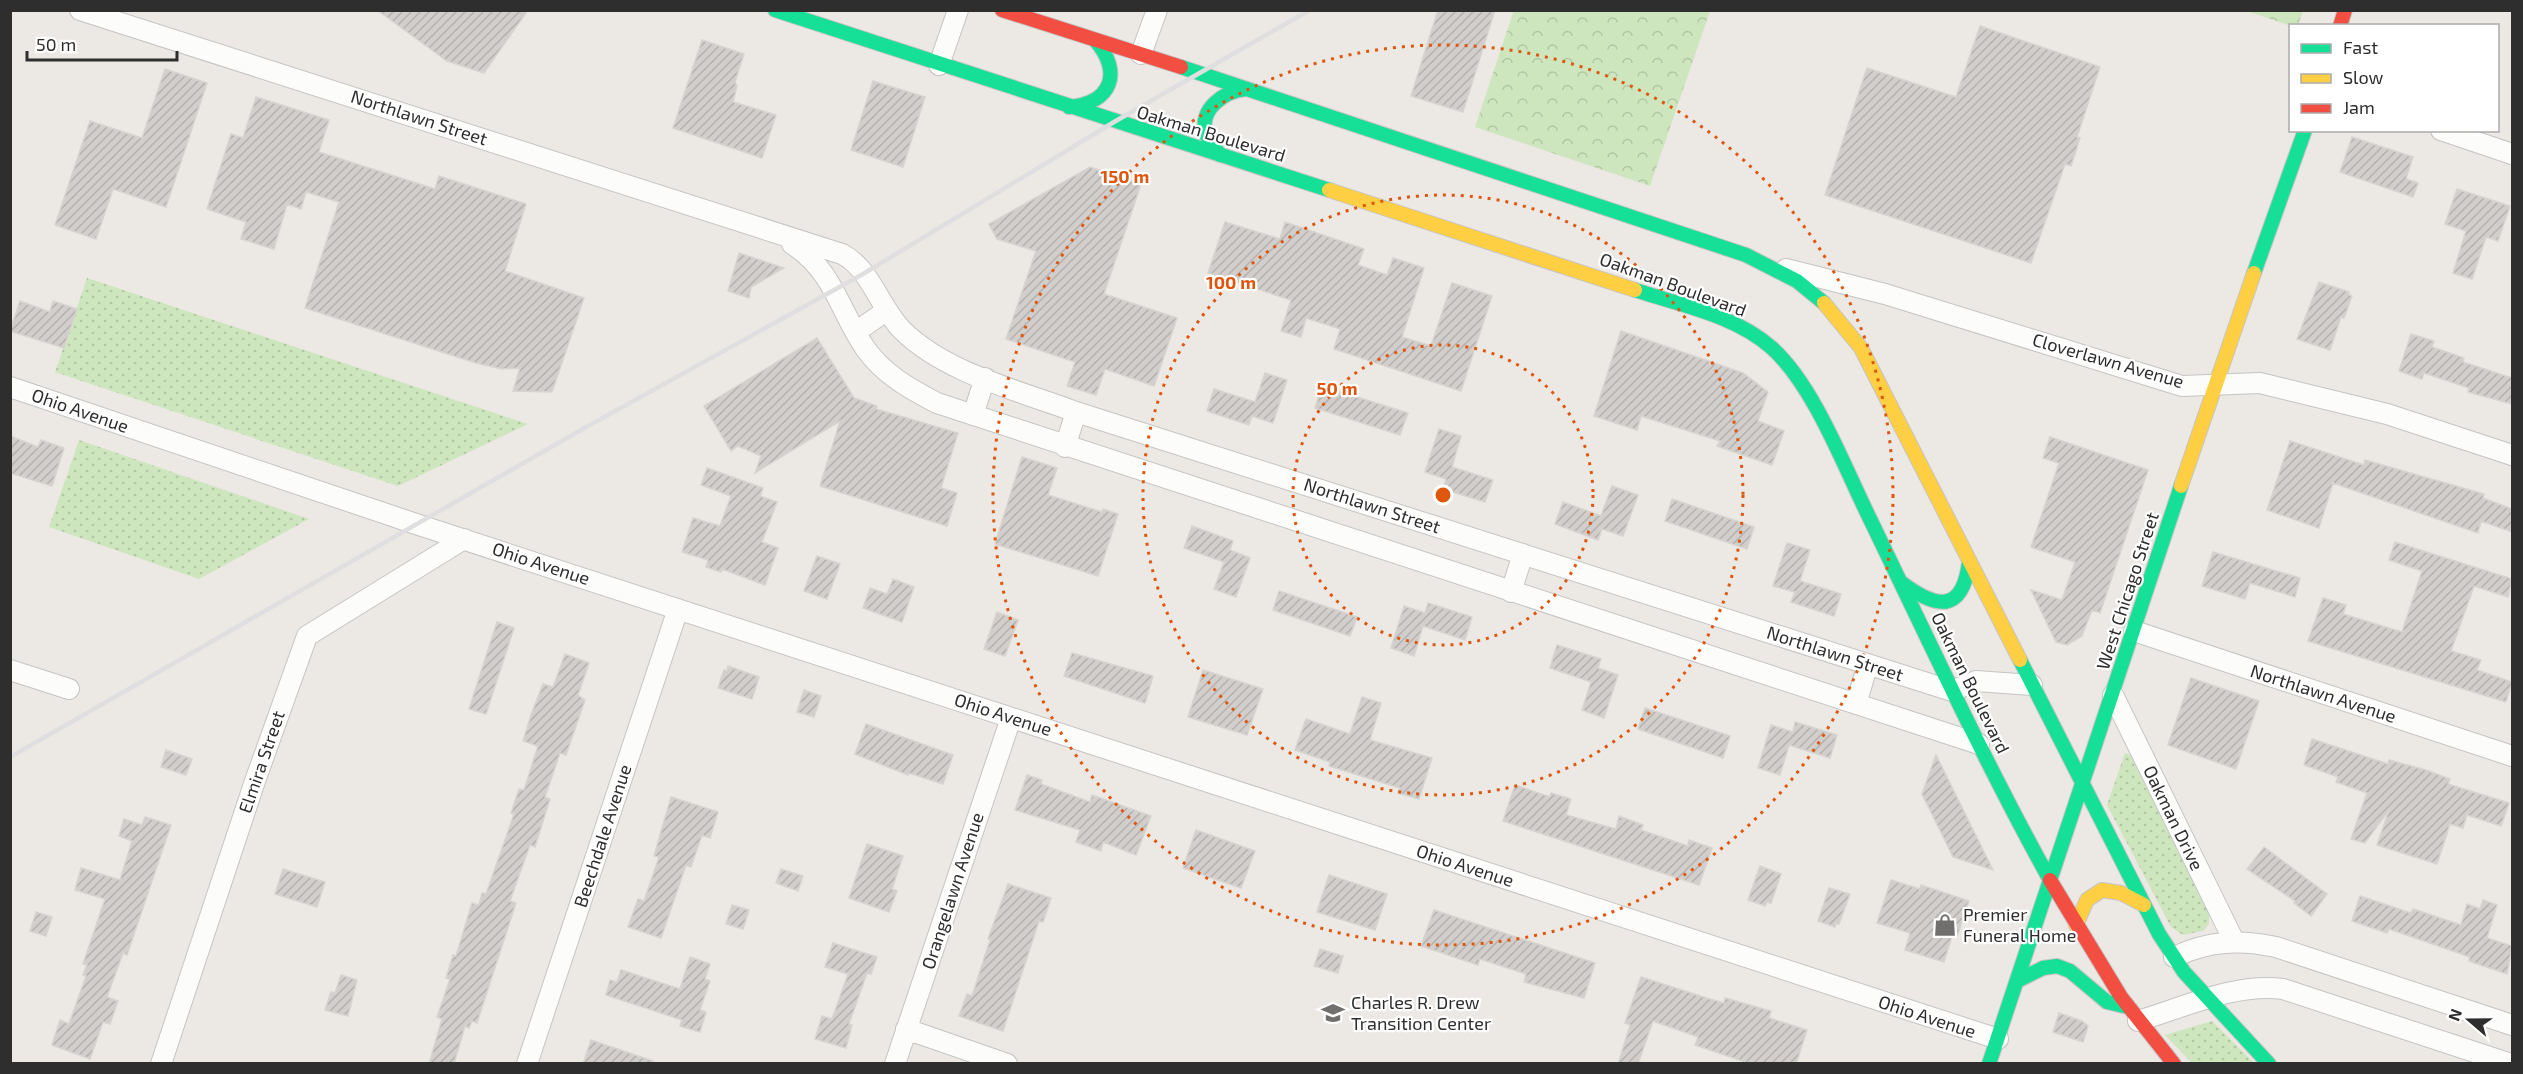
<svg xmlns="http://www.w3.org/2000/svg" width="2523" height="1074" font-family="'Exo 2',sans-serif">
<defs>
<pattern id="grass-dots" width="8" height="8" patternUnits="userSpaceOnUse" patternTransform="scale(1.5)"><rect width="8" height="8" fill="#cee6be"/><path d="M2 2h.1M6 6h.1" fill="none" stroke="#b1c6a4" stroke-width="1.8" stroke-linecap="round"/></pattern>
<pattern id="park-crowns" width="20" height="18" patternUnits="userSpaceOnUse" patternTransform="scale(1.5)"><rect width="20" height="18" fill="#cee6be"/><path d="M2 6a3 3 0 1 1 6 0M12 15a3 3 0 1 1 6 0" fill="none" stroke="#b1c6a4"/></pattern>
<pattern id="building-hatch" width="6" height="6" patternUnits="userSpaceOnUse" patternTransform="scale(1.5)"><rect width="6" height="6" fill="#d1cecb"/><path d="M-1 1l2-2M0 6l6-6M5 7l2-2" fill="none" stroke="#b4b1af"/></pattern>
</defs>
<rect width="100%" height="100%" fill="#ece8e4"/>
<path fill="url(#grass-dots)" d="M87,278L528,424L398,486L55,372Z
M79,440L309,519L199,579L49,527Z
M2125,753L2130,755L2209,912V924L2203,931L2183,935L2171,927L2107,805Z
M2212,1021L2254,1063H2192L2165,1035Z"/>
<path fill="url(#park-crowns)" d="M1514,10L1710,11L1650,186L1475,127Z
M2247,11L2303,10V11L2298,25L2291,26Z"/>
<path fill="url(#building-hatch)" stroke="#d7d4d0" stroke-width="1.5" d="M377,10H528L484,73L447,61Z
M1438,10H1495L1463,112L1411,96Z
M1980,26L2100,67L2077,137L2080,138L2071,166L2065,164L2031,263L1825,195L1867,68L1956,97Z
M702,40L744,54L735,82L737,86L733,102L776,115L762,158L673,128Z
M165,69L207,83L166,207L113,189L96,239L55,225L90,121L142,138Z
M873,81L925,97L903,167L851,150Z
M256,97L329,120L319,152L435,189L439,176L526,204L505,271L584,298L552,392L513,391L520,368L502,369L476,363L305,308L339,202L306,192L301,209L287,204L274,249L241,239L246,222L207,209L231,134L243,138Z
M2352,137L2413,157L2406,179L2418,183L2413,197L2340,172Z
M1090,167L1141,184L1104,294L1177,318L1154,386L1105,369L1096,395L1067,386L1075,362L1006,339L1036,251L997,239L989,224Z
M2457,189L2510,206L2498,241L2486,237L2472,279L2453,273L2466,231L2445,224Z
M1225,222L1280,239L1285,222L1364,249L1358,265L1387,275L1393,258L1424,268L1402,337L1431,346L1452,283L1492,296L1461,391L1334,349L1340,329L1306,318L1301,337L1281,331L1291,300L1208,273Z
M739,253L784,268L751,287L749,298L728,291Z
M2319,282L2349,292L2348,294L2352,296L2344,318L2341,317L2330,350L2297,339Z
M20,301L50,312L53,301L77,309L64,348L10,331Z
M1621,331L1743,373L1768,392L1758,421L1784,431L1772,465L1717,446L1720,441L1641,416L1637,430L1594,416Z
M2411,334L2434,341L2432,347L2464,358L2463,362L2512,378V404L2468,392L2469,388L2424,373L2422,379L2399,371Z
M817,338L854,398L877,406L876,409L958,433L941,488L957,493L947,526L820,486L840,421L755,473L761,456L738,446L731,451L704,406Z
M1265,373L1287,380L1273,423L1252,416L1249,425L1207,411L1214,389L1255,402Z
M1322,386L1408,413L1400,435L1315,408Z
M1439,429L1461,436L1452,467L1493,480L1485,502L1443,489L1446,479L1425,472Z
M10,436L38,447L41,440L64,448L52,486L10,473Z
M2050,437L2148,470L2100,613L2092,610L2082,636L2067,645L2056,642L2031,590L2062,600L2075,562L2031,547L2059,463L2043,458Z
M2290,441L2364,465L2365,460L2484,494L2483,498L2512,509V532L2481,521L2478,533L2333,483L2319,528L2267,510Z
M1022,457L1057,468L1048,495L1102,512L1103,509L1118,514L1098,576L995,544Z
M707,468L763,488L760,496L777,502L762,542L778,548L765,585L722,569L721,572L706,567L708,560L682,552L693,518L720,526L731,496L701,485Z
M1612,486L1638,495L1623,536L1602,529L1598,540L1555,524L1563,502L1601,516Z
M1672,499L1754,527L1747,549L1665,521Z
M1192,526L1233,541L1230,550L1250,558L1236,597L1214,589L1224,562L1184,548Z
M2395,542L2512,579L2508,597L2474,586L2451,651L2481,660L2477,670L2512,682L2506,702L2308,641L2323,598L2346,605L2343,614L2402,632L2422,571L2389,560Z
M1787,543L1810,550L1800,581L1841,594L1834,616L1791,602L1795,592L1773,586Z
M2213,552L2300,578L2295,597L2250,583L2245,599L2202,586Z
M817,556L840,564L827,599L804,591Z
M893,579L914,587L902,622L863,608L870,588L887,594Z
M1279,591L1357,617L1350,636L1273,610Z
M1428,603L1472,617L1465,640L1423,626L1414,656L1391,648L1404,606L1425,613Z
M997,612L1018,620L1005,656L984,649Z
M497,622L514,628L486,714L469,709Z
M1557,645L1601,659L1598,668L1618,675L1604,718L1582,710L1591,682L1550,668Z
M1072,653L1153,676L1145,703L1064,676Z
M565,654L589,663L578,695L585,700L566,755L560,753L545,797L550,799L535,847L530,845L510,901L516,903L477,1023L472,1021L469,1028L465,1026L454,1064H429L442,1019L437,1017L450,979L446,978L453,955L456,956L472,903L479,905L482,893L486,894L514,814L511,813L519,789L524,790L538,746L523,741L531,715L543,684L553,687Z
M728,666L759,677L752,699L718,688L724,670L727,671Z
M1203,670L1263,689L1247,735L1188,717Z
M2191,678L2259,701L2236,769L2168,745Z
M804,690L821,696L814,717L797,712Z
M1362,697L1381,703L1370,740L1432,758L1419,799L1398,793L1400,788L1329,766L1330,762L1295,750L1306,719L1350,734Z
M1645,708L1730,736L1723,758L1638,729Z
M1795,722L1837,735L1830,758L1789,745L1780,775L1758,768L1771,725L1793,732Z
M866,724L953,755L943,784L909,773L908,775L855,754Z
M2312,739L2388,764L2389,760L2426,770L2450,779L2448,784L2509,803L2501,826L2467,815L2463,828L2450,824L2437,864L2377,845L2389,810L2365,843L2351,839L2367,793L2336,782L2338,777L2304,765Z
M166,750L192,759L186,775L161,767Z
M1936,755L1993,870L1953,857L1922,794Z
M1027,775L1042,780L1041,784L1090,802L1092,795L1151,816L1136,855L1103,842L1101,851L1076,842L1080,830L1015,810Z
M1515,785L1550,797L1551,793L1571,799L1566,815L1616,829L1619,816L1643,825L1641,830L1688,846L1689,840L1712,848L1699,885L1503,821Z
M671,797L718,812L710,838L702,835L691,867L686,865L661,938L628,927L638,899L644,901L659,857L654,856Z
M145,817L171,825L127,955L123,953L107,997L118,1001L110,1024L103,1022L90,1059L52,1045L60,1020L69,1024L86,976L83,975L87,965L83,964L105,899L75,890L81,868L120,880L132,841L119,836L124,819L142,825Z
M1196,830L1255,851L1241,888L1183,868Z
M867,844L903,856L892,889L897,891L889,912L849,898Z
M2264,847L2327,894L2311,916L2294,903L2295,901L2247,869Z
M1760,866L1781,874L1771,903L1767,902L1765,906L1748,900Z
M283,869L325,882L317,907L275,894Z
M781,869L803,876L798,891L776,883Z
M1329,875L1387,894L1375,930L1317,912Z
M1891,880L1920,889L1921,885L1969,901L1957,937L1952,936L1944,962L1905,950L1910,933L1877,923Z
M1008,884L1051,898L1043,922L1039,921L1003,1031L959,1016L967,994L972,996L990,940L988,939Z
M1829,888L1850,894L1839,924L1836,923L1835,927L1818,921Z
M2360,896L2411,913L2413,909L2461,925L2467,904L2480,909L2483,900L2497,905L2487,938L2512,946L2507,974L2469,961L2470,957L2389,929L2387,933L2352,921Z
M732,905L749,910L743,929L726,924Z
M1434,910L1595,963L1584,998L1524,982L1526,974L1480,959L1478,965L1421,946Z
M36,912L52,917L46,936L30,931Z
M833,943L877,957L871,974L867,973L849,1024L852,1025L846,1048L815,1039L822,1016L832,1019L848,974L825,967Z
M1320,949L1343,956L1338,973L1314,966Z
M690,957L710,964L705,979L710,981L700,1010L706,1012L700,1032L680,1026L682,1020L606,995L610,980L617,982L621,970L680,989Z
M341,975L357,980L348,1016L325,1010L331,992L335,993Z
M1641,977L1710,999L1724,1003L1725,998L1771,1011L1769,1018L1807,1030L1796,1064H1751L1695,1045L1698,1037L1653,1021L1638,1064H1618L1630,1025L1625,1023Z
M2059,1013L2082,1021L2088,1026L2083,1042L2053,1032Z
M591,1040L653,1061L652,1064H583Z"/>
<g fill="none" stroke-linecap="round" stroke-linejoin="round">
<g stroke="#c5c4c5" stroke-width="22">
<path id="street" d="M80,10L842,254C870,268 880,308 902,330C945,373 1020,391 1076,412L1952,691L1976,681L2032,685
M1141,54L1157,10
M939,65L958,10
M2441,130L2512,154
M792,244C834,271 839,310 865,348C883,374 910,389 937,403L1979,744
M1786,269L1885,294L2182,386L2260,383L2387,414L2512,455
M857,331L886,311
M10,387L416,524L1998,1039
M973,415L985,378
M1065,447L1076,412
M1511,592L1523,554
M2134,631L2512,756
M10,670L69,689
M2113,695L2234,941
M1856,704L1868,664
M2174,957C2208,941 2240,939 2276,947L2512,1025
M2138,1021C2185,1007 2234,983 2283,989L2511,1064
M906,1029L1007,1064
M161,1064L255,781L307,636L464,539
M527,1064L678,609
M895,1064L1011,718"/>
</g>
<g stroke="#c5c4c5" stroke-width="16">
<path id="fast" d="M775,10L1329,190
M1181,67L1746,255L1797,281L1824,303
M1069,107C1112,103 1123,72 1095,40
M1220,155C1216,149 1209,141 1206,134C1198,109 1225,91 1246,89
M2254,273L2305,130
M1635,290C1680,305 1735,315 1772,348C1815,387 1845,469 1871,521C1929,641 1985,763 2050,880
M1902,583C1937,609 1962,613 1969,563
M2020,660L2159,934L2184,972L2269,1064
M2017,981L2043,968L2057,966L2070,971L2107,1002L2128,1007
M1989,1064L2181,486"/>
</g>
<g stroke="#c5c4c5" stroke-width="16">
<path id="slow" d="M1329,190L1635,290
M1824,303L1861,348L2020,660
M2181,486L2254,273
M2076,925L2087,900L2102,890L2121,893L2144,905"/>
</g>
<g stroke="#c5c4c5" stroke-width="16">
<path id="jam" d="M1002,10L1181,67
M2340,26L2345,10
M2050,880L2121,997L2174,1064"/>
</g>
<use href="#street" stroke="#fcfcfb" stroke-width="20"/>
<use href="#fast" stroke="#16e098" stroke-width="14"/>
<use href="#slow" stroke="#ffcf43" stroke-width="14"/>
<use href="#jam" stroke="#f24e42" stroke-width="14"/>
<path stroke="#dfdfe1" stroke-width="4.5" d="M10,757L588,426L863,274L1114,122L1310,10"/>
</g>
<g fill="none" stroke="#df570e" stroke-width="3" stroke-dasharray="3 6">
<circle cx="1443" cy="495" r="150"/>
<circle cx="1443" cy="495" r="300"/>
<circle cx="1443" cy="495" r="450"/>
</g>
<defs>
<g id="shop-bare" transform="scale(1.8)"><path d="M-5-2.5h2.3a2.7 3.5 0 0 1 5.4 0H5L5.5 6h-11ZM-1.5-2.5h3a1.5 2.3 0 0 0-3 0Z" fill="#706f6e" stroke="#fff" stroke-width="2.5" paint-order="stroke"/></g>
<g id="school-bare" transform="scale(1.8)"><path d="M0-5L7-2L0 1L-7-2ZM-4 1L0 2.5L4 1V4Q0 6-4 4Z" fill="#706f6e" stroke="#fff" stroke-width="2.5" paint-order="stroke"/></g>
</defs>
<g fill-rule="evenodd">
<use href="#shop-bare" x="1945" y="925"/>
<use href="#school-bare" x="1333" y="1013"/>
</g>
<g text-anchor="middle" stroke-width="4.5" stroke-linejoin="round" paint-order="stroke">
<g font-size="18" fill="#2e2e2e" stroke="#fff">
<text transform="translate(419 118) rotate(18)" y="6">Northlawn Street</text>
<text transform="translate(1211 134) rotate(17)" y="6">Oakman Boulevard</text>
<text transform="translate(1673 285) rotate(20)" y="6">Oakman Boulevard</text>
<text transform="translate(2108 361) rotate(16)" y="6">Cloverlawn Avenue</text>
<text transform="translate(80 411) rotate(19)" y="6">Ohio Avenue</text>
<text transform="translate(1372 506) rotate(18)" y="6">Northlawn Street</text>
<text transform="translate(541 564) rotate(18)" y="6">Ohio Avenue</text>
<text transform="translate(2128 591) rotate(-72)" y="6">West Chicago Street</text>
<text transform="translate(1835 654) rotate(18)" y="6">Northlawn Street</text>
<text transform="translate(1970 683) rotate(64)" y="6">Oakman Boulevard</text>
<text transform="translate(2323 694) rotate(18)" y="6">Northlawn Avenue</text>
<text transform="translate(1003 715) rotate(18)" y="6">Ohio Avenue</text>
<text transform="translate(262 762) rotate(-71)" y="6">Elmira Street</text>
<text transform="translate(2173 818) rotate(64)" y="6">Oakman Drive</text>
<text transform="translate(603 836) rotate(-72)" y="6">Beechdale Avenue</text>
<text transform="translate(1465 866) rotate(18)" y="6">Ohio Avenue</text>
<text transform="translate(953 891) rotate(-72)" y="6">Orangelawn Avenue</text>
<text transform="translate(1927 1017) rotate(18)" y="6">Ohio Avenue</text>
</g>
<g font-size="18" fill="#2e2e2e" stroke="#fff" text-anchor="start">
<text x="1963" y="921">Premier<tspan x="1963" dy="21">Funeral Home</tspan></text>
<text x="1351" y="1009">Charles R. Drew<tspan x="1351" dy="21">Transition Center</tspan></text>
</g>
</g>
<circle cx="1443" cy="495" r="9" fill="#df570e" stroke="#fff" stroke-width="3"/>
<g font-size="18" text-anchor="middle" font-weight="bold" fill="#df570e" stroke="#fff" stroke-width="4.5" stroke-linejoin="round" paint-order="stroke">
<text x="1125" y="183">150 m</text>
<text x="1231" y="289">100 m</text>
<text x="1337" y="395">50 m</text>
</g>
<rect width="2523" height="1074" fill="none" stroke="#2e2e2e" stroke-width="24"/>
<rect x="2289" y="24" width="210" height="108" fill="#ffffff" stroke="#ababab" stroke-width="1.5"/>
<rect x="2301" y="44" width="30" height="9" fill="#16e098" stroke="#ababab" stroke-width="1.5"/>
<text x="2343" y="54" font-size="18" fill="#2e2e2e">Fast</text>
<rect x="2301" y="74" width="30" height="9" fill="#ffcf43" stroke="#ababab" stroke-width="1.5"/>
<text x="2343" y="84" font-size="18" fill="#2e2e2e">Slow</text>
<rect x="2301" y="104" width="30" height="9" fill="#f24e42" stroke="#ababab" stroke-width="1.5"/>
<text x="2343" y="114" font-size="18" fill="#2e2e2e">Jam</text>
<g transform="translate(2469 1020) rotate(290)" stroke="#ffffff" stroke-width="4.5" paint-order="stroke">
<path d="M0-4.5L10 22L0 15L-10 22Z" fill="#2e2e2e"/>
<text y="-9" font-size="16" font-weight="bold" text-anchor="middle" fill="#2e2e2e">N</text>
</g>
<path d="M27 51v9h150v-9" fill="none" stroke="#2e2e2e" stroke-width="3"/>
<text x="36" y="51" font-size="18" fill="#2e2e2e" stroke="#ffffff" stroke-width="4.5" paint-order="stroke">50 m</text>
</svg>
